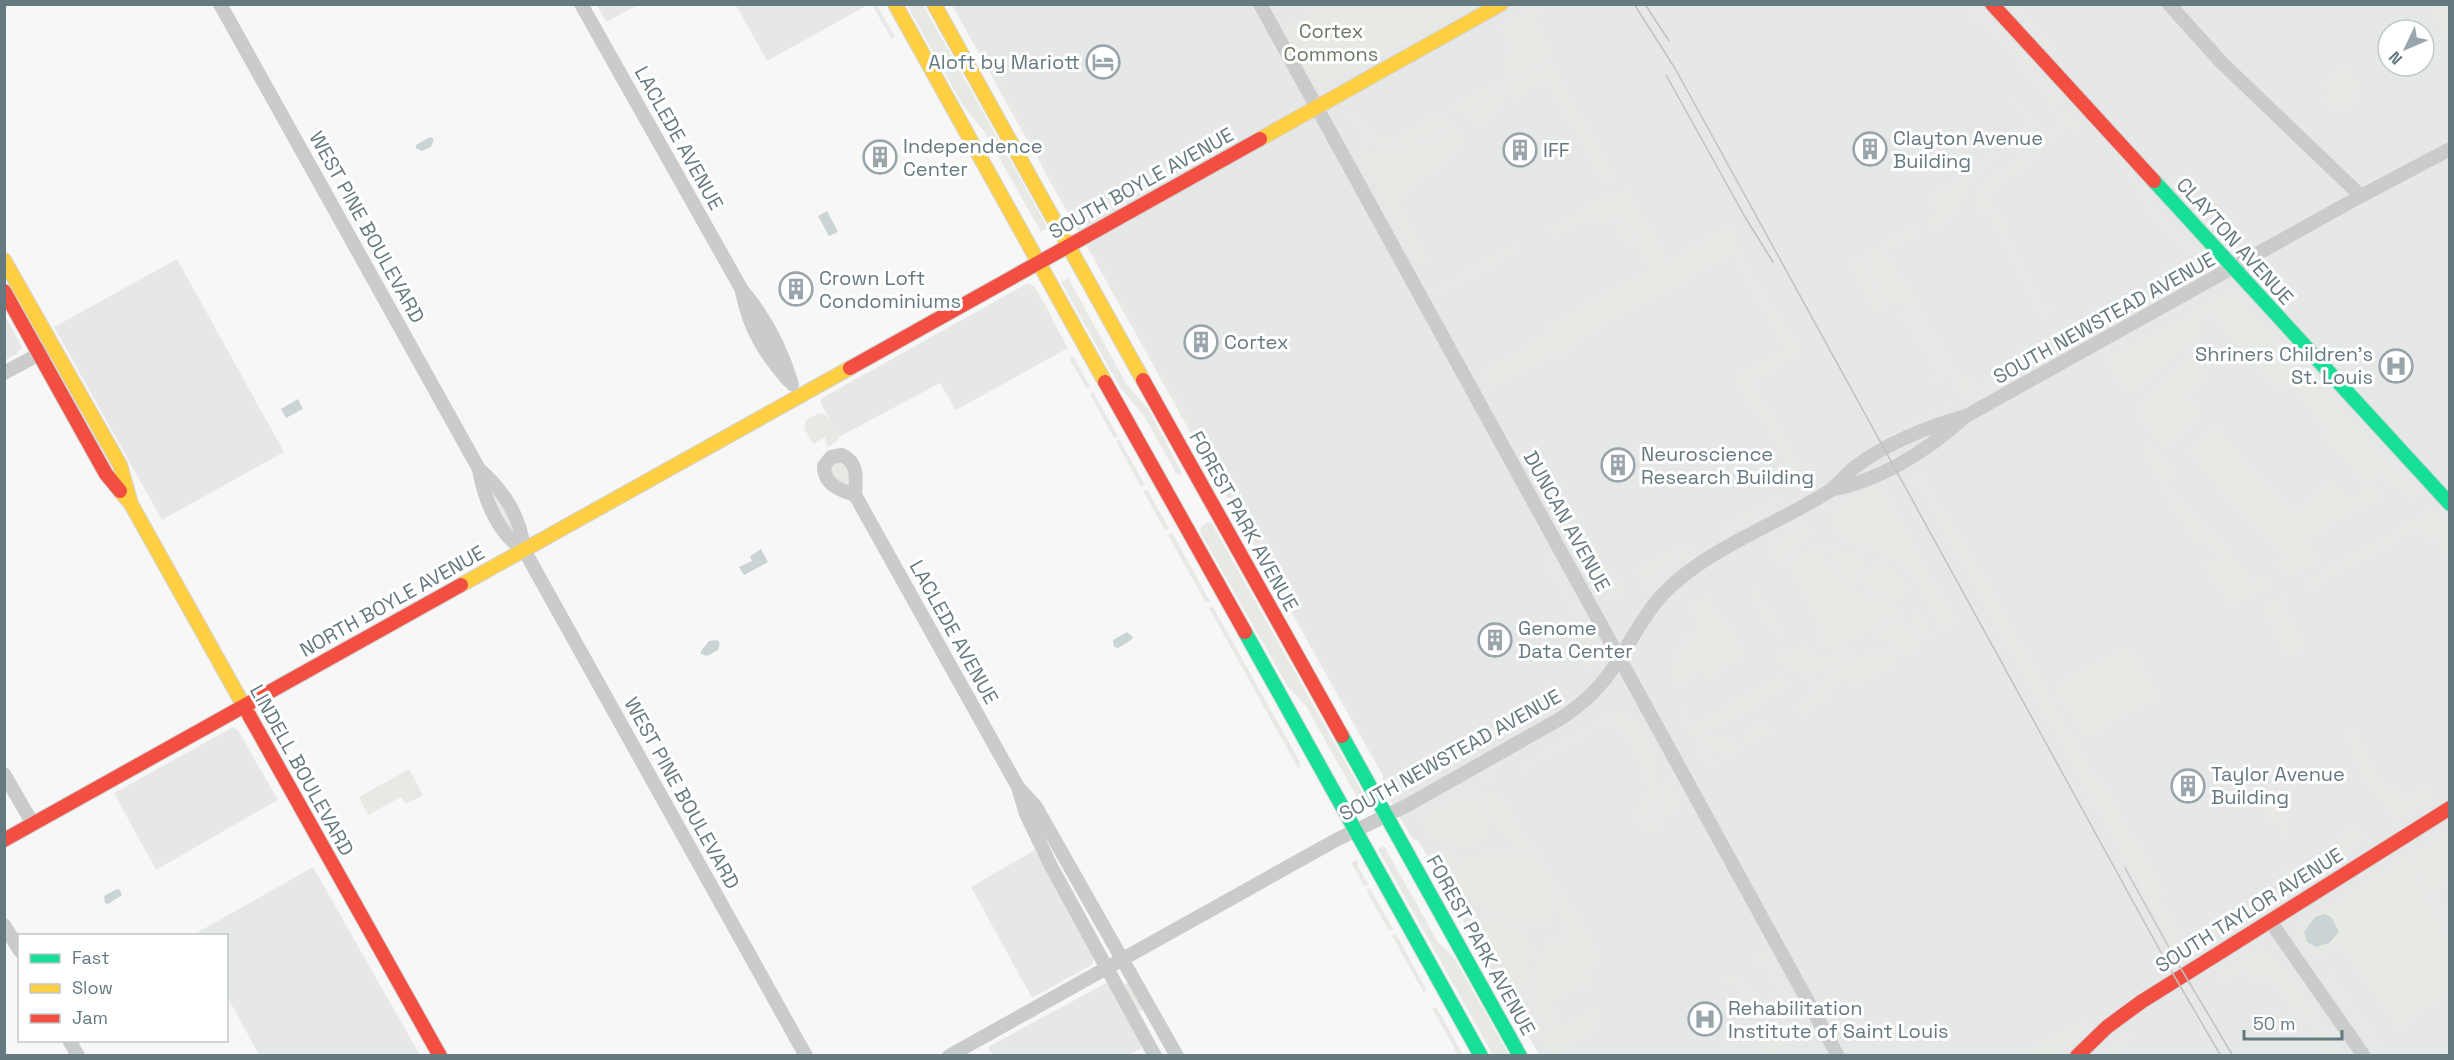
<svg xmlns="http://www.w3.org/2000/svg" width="2454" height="1060" font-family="'Space Grotesk',sans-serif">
<rect width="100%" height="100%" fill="#f7f7f7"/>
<path fill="#e6e8e7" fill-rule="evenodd" d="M597,5H638L606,22Z
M736,5H868L767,61Z
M952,5H2444L2450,17L2449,1055H1539L1419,842L1411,837L1383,787V776ZM2388,30H2424V66H2388Z
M177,259L284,452L162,520L54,327Z
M1026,284H1030L1034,287L1068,348L956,410L940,383L839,437L820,402L822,398Z
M4,314L22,347L18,353L5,360Z
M233,727L239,732L278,800L156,870L114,793Z
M1035,850L1094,958L1093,964L1086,968L1032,998L971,887Z
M313,867L420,1055H259L227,996L226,936L193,935Z
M1106,983L1110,986L1144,1047L1128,1055L993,1056L988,1047Z"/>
<path fill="#e6e9e4" d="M872,5H877L895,37L892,39Z
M907,5H923L1048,228L1041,232L984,131L963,106Z
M1324,5H1475L1319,90L1312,86L1282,29Z
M1542,5H1551L1531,16L1552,54L1510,78L1504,63C1516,51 1508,41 1500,28Z
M2009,5H2011L2053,50L2051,52Z
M2429,5H2449V40Z
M1978,7L2034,66L2033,68L1976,8Z
M1974,11L2060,102L2052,108H2046L2053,100L1978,16L1969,22V16Z
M1551,63L1571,100L1562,105L1547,78L1512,100L1509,86Z
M992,68L1031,138L1024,135L989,71Z
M2344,68L2359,86L2354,90L2351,108L2326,103L2330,90L2324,82Z
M1497,82L1498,85L1464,113L1452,106Z
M1500,92L1502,105L1481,123L1469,116Z
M2013,99L2034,123L1970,179L1953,215L1931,229L1927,222L1940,214L1931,197L1970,176L2031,123L2011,100Z
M1573,104L1589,133L1580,138L1564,109Z
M1350,112C1364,124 1380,147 1399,136V140L1391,145H1382L1351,118Z
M2068,113L2081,128L2076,131L2069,123L2010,176L2004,170L2019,158L2023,160L2062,126L2060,121Z
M1434,117H1439L1451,124L1427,137L1403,144V134Z
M1455,129L1462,135L1463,140L1444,164L1418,180L1398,203L1426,261L1420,265L1358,151H1366L1361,141L1363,140L1370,152C1401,151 1429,148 1455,129Z
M1591,136L1612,177L1603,180L1582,141Z
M1044,162L1077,221L1073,222L1042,167Z
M2002,172L2007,178L1985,198L1990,205V210L2007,230L2004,233L2047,314L2057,309L2037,322L2044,315L1987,208L1978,212C1970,192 1988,185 2002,172Z
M2132,173L2156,212L2189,248L2187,250L2151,211L2129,175Z
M1627,190L1667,262L1730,227C1734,236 1735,245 1739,254C1745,266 1752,279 1759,291C1772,312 1789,331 1800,353L1751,380L1805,479L1798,483L1757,407L1754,409L1736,377L1787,349L1734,253L1576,339L1578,343L1556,356L1554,353L1492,387L1483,370L1550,334L1547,327L1650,270L1636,243L1639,241C1632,229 1628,221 1616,214L1602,222L1596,213L1554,236L1551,232L1552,228L1603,199Z
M1614,219H1618L1634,238L1627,242Z
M1918,226L1920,231L1867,259L1865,255Z
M1514,246L1521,247L1439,293L1437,290Z
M1887,254L1958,380L1966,376L1974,386L1962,392L1913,307L1901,302L1889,304L1867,264Z
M1099,259L1153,356L1150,358L1095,261Z
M1858,259L1884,307L1873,313L1875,308L1850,263Z
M2180,276L2181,278L1965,398L1963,396Z
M1068,278L1126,383L1149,410L1182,473L1181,475L1176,473L1144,416L1121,389L1061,282Z
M1034,286L1053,319L1049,322L1030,288Z
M2232,292L2420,496L2412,498L2402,487L2397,488L2381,471L2368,483L2321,433L2328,427L2288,383L2281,389L2257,364L2264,357L2252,344L2244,350L2208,311L2195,318L2200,326L2197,334L2138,389L2128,391L2120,385L2107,360Z
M1897,312L1904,313L1911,318L1941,374L1940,381L1934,383L1928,378L1937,377L1938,373L1909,319L1896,314Z
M2209,349L2218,351L2200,368L2206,376L2185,396L2201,414L2165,448L2145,425L2142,416L2144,401L2198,352Z
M1073,356L1090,387L1087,389L1069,358Z
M1163,373L1223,481L1225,486L1221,487L1159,376Z
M1093,392L1118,436L1114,438L1090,394Z
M1950,403V406L1893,438L1891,436Z
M819,413L826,415L839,436L836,442L827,447L825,437L813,444L804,428L806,420Z
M2214,427L2294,514L2331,480L2357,509L2306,539L2313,552L2295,560L2283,555L2191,455L2186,453Z
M1119,439L1145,485L1141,487L1116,441Z
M2146,446L2174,474L2162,485L2143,450Z
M839,459L850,469V484L847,486L830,476V465Z
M1535,463L1562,513L1572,507L1615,583L1618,582L1626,595L1613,594L1599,585L1533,464Z
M1917,470L1938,509L1968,550L2089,771L2098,776L2164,894L2160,897V902L2184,945L2199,938L2203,943L2181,958L1913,471Z
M1876,483L1880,485L1830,512L1832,507Z
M2166,485L2205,528L2198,547L2164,486Z
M2370,485L2381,497L2359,508L2353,501Z
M1881,487L1954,622L1946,627L1944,624L1940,626C1929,607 1921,580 1904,566C1885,548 1835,547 1831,515Z
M1147,489L1169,528L1165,530L1143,491Z
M494,493L514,526L512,530H508L490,495Z
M1780,497L1782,500L1726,532L1724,528Z
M1234,503L1368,743L1365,744L1235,511Z
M2432,508L2449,527V559L2435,532L2425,538L2419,527L2306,589L2304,586L2313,579L2431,512L2429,509Z
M1208,522L1212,524L1366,799L1360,803L1306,706L1288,687L1200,532L1201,527Z
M1798,526H1805L1768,547L1769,542Z
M1808,528L1810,534L1784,559L1779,568L1769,550Z
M2209,532L2255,583L2265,575L2267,583L2266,587L2236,604L2227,601L2205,560L2212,563L2223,558L2207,536Z
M1172,533L1210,601L1206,603L1168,535Z
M1691,547L1689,553L1649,588L1645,587L1671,562Z
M1818,547L1837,580L1846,589L1895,606L1898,613L1833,647L1821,645L1818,639L1826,632L1790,567L1796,560Z
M1832,549L1863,559L1857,577L1858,586L1847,580L1831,553Z
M1676,550L1677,552L1643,583L1637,571Z
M2316,553L2319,559L2317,562L2295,573L2282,572L2275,564L2282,558L2299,563Z
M1544,554L1597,647V658L1590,668L1587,666L1585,668L1579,656L1587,651L1571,622L1577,618L1543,555Z
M1875,564C1891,568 1914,581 1902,599L1875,592L1868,586L1866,574Z
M1756,589L1782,637L1779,639L1780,644L1778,637L1755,600L1756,598L1751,592Z
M2285,596L2274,627L2264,608Z
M1708,598L1726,631L1729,629L1744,655L1723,667L1724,670L1708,679L1702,670L1672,686L1678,651L1686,643L1683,639L1686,637L1687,640L1695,636L1694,633L1699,630L1697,626L1700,624L1691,606Z
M1213,607L1300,762L1299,770L1209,608Z
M2285,611L2304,647L2289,655L2276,631Z
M1916,614L1931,637L1926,640L1912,618Z
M1903,621L1921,648L1904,657L1894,643L1876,637Z
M1804,645C1818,662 1830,659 1849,650L1850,653L1816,672L1811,669L1800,647Z
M2128,646L2157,698L2084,737L2056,686Z
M1798,649L1809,670L1810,676L1807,677L1780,662L1776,654L1785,650L1787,654Z
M1879,651L1890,655L1896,662L1854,686L1847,675L1828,685L1830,690L1826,692L1821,684V680L1868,654Z
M1781,677L1786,685L1784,689L1743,712L1693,736L1679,709L1681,708L1692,726Z
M1815,683L1827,700L1800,714L1796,706L1813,697Z
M1613,715C1655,710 1671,797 1641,821L1636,820L1635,816C1665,782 1636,752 1617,720L1609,724L1605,722L1521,770L1518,768Z
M1764,723L1770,731L1748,743L1744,735Z
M2352,730L2388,795L2399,789L2406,800L2430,785L2429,800L2395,820L2383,799L2377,797L2355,759L2347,733Z
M1711,737L1732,741L1735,740L1740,748L1725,756L1721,750L1717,753L1711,745L1707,746L1705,751L1714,765L1710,767L1700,748L1701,742Z
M1459,755L1461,758L1400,792L1398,789Z
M409,769L423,795L406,804L401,797L368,815L359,797Z
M1491,775H1498L1418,821L1416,818Z
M1667,780L1681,804L1679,809L1665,815L1660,810L1661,791Z
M1484,793L1498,795L1502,800C1514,820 1522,843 1544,855C1534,852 1524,850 1516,845C1502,836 1480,809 1484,793Z
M1469,796L1476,798C1515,860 1439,854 1424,825L1428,818Z
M2274,807L2288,833L2285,835L2275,819L2269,822L2264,812Z
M1654,819L1658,822L1656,829L1644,833L1643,827Z
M2358,826L2364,837L2337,857L2329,845Z
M2449,830V876L2430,888L2428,884L2425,885L2414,853Z
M1384,846L1438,942L1455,959L1509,1055H1493L1378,849Z
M1445,850L1454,855L1451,866L1448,867L1440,855L1442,851Z
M1494,853C1509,854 1545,856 1549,876C1550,884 1548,893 1549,900C1549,909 1555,916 1549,923C1532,931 1470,904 1459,889C1456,885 1456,880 1455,875C1461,858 1477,854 1494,853Z
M2410,855L2422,893L2449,943V992L2399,1027L2339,942L2315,958L2295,929Z
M1358,859V867L1368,884L1364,886L1351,863Z
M2288,868L2297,875L2300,880L2281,892L2274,882Z
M1441,876L1475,934L1473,937L1438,876Z
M2449,879V882L2435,890C2433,905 2450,917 2449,933L2428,892Z
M1557,882L1600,959L1584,968L1592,982L1585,986L1583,984L1547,1004L1561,1029L1598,1008L1599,1017L1595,1022L1567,1037L1556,1038L1543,1020L1534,1016C1528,989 1536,966 1547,942L1549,940L1559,944L1563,943L1567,934C1564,915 1552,902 1557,882Z
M1370,888L1393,929L1389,931L1366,890Z
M2258,896L2267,902L2214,936L2213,932L2243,913L2242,905Z
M1484,915C1514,926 1533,927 1528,965C1527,975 1527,986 1521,993L1516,990L1477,921Z
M1396,934L1426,989L1424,993L1392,936Z
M2259,950C2278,955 2304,1001 2316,1018L2312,1021L2301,1007L2295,1011L2270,977L2264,981L2260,976L2255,980L2243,971L2219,982V975Z
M1764,952L1795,1009L1789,1013L1788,1007L1780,1011L1779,1009L1780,1006L1789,1003L1764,961H1753Z
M2326,974H2330L2380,1046L2379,1049Z
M1731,976L1747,985L1743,990L1730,982L1728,985L1725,979Z
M1502,980L1528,1028L1524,1030L1498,983Z
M1125,983L1129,984L1142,1007V1011L1138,1012L1124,987Z
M1432,1008H1437L1463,1055H1458Z
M2092,1017L2052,1055H2026L2025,1054Z
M1540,1022L1550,1037L1562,1042L1595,1025L1601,1026L1554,1054H1551L1537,1027Z
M2321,1025L2341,1055H2328L2312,1033Z
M1807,1029L1809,1033L1771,1055L1760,1041L1761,1038L1775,1030L1790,1037Z
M2128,1034L2132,1039L2119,1046L2120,1049L2110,1055V1049Z"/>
<path fill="#cad4d5" d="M430,137L434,139L431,147L422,151L416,148V145Z
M827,211L838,232L829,236L818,216Z
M298,399L303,409L286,418L281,409Z
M761,549L768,562L744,575L739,567L752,561L750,556Z
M1127,632L1133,637L1131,640L1118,648L1114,647L1113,640Z
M717,640L720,643L718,650L707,656L701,654V651L709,641Z
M117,889L120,890L122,895L108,904L105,903L104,896Z
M2324,914L2331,917L2339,932L2329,943L2316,947L2307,942L2304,932L2315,917Z"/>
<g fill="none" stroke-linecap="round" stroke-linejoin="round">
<g stroke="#d2d3d4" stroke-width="16">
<path id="fast" d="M2154,181L2450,504
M1245,632L1481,1056
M1342,736L1520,1056"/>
</g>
<g stroke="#d2d3d4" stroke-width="16">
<path id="slow" d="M895,4L1105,382
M934,4L1143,380
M1260,139L1501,4
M4,260L120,465L131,504
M120,491L131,504L249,715
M461,585L850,368"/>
</g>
<g stroke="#d2d3d4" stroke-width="16">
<path id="jam" d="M1992,4L2154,181
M4,291L106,474L120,491
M850,368L1260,139
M1143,380L1342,736
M1105,382L1245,632
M249,715L440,1056
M4,840L461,585
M2077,1056L2107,1027L2141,1002L2450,808"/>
</g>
<path stroke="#cacccc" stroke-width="14" d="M220,4L479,469C484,499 498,534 524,550
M581,4L742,290C766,318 781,348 792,384
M1260,4L1838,1056
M2169,4L2221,62L2361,196
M742,292C749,327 764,353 788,380
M4,373L45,351
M479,469C504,491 521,517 524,550L806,1056
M1831,490C1882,480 1928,450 1966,416L2361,196L2450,149
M855,495C840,490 824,485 824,466L831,457L842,455C859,463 856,479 855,495L1018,787L1026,814L1051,866L1155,1056
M4,774L33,824
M1018,787L1036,807L1177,1056
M2270,921L2364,1056
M4,925L20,951
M69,1040L78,1056
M949,1056L1336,840L1406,806L1558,720C1579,707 1597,691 1611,671C1629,646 1641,618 1662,595C1707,548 1774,526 1828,492C1838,486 1845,474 1855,467C1885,444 1929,426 1966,416"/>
<use href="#fast" stroke="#16e098" stroke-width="14"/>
<use href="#slow" stroke="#ffcf43" stroke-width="14"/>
<use href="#jam" stroke="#f24e42" stroke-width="14"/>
<path stroke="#c0c1c2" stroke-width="1.5" d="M1634,4L1676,70L2169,967L2221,1056
M1645,4L1669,41
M1666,75L1745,217L1773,262
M2125,868L2177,962L2233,1056"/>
</g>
<defs>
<g id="hotel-ring" transform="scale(1.725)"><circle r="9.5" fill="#fff" stroke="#98a5aa" stroke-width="1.5"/><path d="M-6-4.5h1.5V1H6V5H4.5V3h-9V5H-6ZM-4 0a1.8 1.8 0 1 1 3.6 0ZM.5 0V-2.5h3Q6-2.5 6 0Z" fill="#98a5aa"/></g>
<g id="building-ring" transform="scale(1.725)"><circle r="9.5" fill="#fff" stroke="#98a5aa" stroke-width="1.5"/><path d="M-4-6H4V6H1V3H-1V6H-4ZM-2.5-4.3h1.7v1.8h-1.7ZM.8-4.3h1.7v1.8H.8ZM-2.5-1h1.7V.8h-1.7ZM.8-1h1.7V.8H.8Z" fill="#98a5aa"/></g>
<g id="hospital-ring" transform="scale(1.725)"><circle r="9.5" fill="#fff" stroke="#98a5aa" stroke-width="1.5"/><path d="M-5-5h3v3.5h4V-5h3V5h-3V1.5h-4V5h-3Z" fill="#98a5aa"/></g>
</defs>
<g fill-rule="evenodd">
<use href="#hotel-ring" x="1103" y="62"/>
<use href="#building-ring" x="1870" y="149"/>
<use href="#building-ring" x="1520" y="150"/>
<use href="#building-ring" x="880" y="157"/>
<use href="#building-ring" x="796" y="289"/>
<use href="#building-ring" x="1201" y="342"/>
<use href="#hospital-ring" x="2396" y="366"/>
<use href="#building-ring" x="1618" y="465"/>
<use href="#building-ring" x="1495" y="640"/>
<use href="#building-ring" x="2188" y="786"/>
<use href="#hospital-ring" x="1705" y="1019"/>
</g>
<g text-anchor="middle" stroke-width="6" stroke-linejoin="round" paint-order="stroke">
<g font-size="20" fill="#6b7864" stroke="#fff">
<text x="1331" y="38">Cortex<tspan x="1331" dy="23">Commons</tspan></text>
</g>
<g font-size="20" fill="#657980" stroke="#fff" text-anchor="start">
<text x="1080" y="69" text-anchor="end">Aloft by Mariott</text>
<text x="1893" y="145">Clayton Avenue<tspan x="1893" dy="23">Building</tspan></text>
<text x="903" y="153">Independence<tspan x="903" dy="23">Center</tspan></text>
<text x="1543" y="157">IFF</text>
<text x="819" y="285">Crown Loft<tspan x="819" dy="23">Condominiums</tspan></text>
<text x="1224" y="349">Cortex</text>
<text x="2373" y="361" text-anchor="end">Shriners Children's<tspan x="2373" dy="23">St. Louis</tspan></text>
<text x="1641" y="461">Neuroscience<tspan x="1641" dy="23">Research Building</tspan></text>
<text x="1518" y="635">Genome<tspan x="1518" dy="23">Data Center</tspan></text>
<text x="2211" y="781">Taylor Avenue<tspan x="2211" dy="23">Building</tspan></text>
<text x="1728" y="1015">Rehabilitation<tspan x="1728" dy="23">Institute of Saint Louis</tspan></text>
</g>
<g font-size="20" fill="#657980" stroke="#fff">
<text transform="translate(679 138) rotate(61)" y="7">LACLEDE AVENUE</text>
<text transform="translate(1141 183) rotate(-29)" y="7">SOUTH BOYLE AVENUE</text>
<text transform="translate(367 227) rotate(61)" y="7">WEST PINE BOULEVARD</text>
<text transform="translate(2235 241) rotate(48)" y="7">CLAYTON AVENUE</text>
<text transform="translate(2104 318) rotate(-29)" y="7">SOUTH NEWSTEAD AVENUE</text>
<text transform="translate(1244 521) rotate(61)" y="7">FOREST PARK AVENUE</text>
<text transform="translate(1567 521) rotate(61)" y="7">DUNCAN AVENUE</text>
<text transform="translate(392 601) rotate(-29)" y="7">NORTH BOYLE AVENUE</text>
<text transform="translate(954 632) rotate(61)" y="7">LACLEDE AVENUE</text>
<text transform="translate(1450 755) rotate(-29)" y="7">SOUTH NEWSTEAD AVENUE</text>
<text transform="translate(302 770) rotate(61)" y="7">LINDELL BOULEVARD</text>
<text transform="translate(682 793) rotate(61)" y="7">WEST PINE BOULEVARD</text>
<text transform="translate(2249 910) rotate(-32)" y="7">SOUTH TAYLOR AVENUE</text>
<text transform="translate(1481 945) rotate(61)" y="7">FOREST PARK AVENUE</text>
</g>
</g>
<rect width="2454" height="1060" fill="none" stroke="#657980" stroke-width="12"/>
<rect x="18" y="934" width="210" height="108" fill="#ffffff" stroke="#c1c9cc" stroke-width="1.5"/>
<rect x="30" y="954" width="30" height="9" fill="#16e098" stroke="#c1c9cc" stroke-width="1.5"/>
<text x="72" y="964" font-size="18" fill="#657980">Fast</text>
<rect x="30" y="984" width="30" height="9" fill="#ffcf43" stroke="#c1c9cc" stroke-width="1.5"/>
<text x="72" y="994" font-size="18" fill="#657980">Slow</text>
<rect x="30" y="1014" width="30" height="9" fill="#f24e42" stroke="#c1c9cc" stroke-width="1.5"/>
<text x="72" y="1024" font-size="18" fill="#657980">Jam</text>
<g transform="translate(2406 48) rotate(226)"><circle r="28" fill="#ffffff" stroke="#c1c9cc" stroke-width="1.5"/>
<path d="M0-4.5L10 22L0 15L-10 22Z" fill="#98a5aa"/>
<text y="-9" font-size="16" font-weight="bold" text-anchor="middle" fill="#657980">N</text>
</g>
<path d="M2244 1030v9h98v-9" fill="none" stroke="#657980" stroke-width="3"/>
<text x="2253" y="1030" font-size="18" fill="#657980" stroke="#ffffff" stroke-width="4.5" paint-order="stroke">50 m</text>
</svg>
